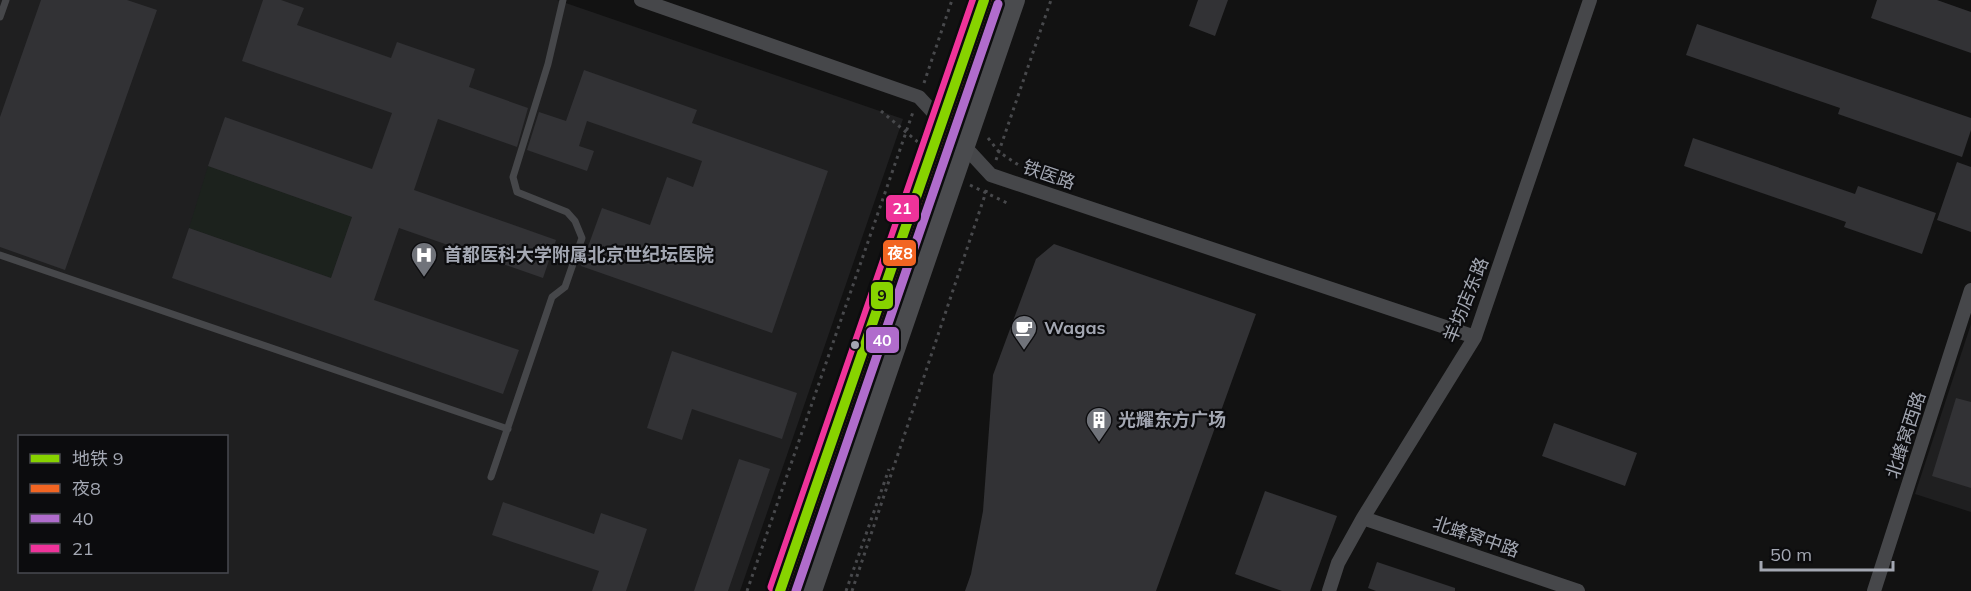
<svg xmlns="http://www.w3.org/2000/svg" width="1971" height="591" font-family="Mulish,'Noto Sans SC',sans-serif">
<rect width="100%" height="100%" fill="#121212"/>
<path fill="#1f1f20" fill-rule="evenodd" d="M0,0H557L903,119L740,591H0ZM20,436H226V572H20Z
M1971,324V512L1915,494Z"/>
<path fill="#1c221d" d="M208,166L352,217L331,278L189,228Z"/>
<path fill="#323235" d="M41,0H127L157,10L65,270L0,247V117Z
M263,0H281L304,8L297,25L391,58L397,42L475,69L469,87L528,108L517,147L438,119L414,190L556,240L543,278L399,228L374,300L519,350L503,394L172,278L189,228L331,278L352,217L208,166L225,117L372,169L392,113L242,61Z
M1198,0H1228L1215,36L1189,26Z
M1877,0H1937L1971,12V53L1871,18Z
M1697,24L1971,118V130L1962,157L1838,114L1840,108L1686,55Z
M584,70L697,110L692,123L828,171L772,333L581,266L602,208L650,225L667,177L693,187L702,161L587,121L579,146L594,151L587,171L527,150L539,112L566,121Z
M1693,138L1855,194L1858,186L1936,213L1922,254L1844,227L1846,222L1684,166Z
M1957,162L1971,167V232L1937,220Z
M1054,244L1256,314L1156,591H965L971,574L983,511L993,375L1036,259Z
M672,351L797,393L782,439L692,409L682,440L647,428Z
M1956,398L1971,402V488L1932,476Z
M1554,423L1637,453L1625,486L1542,456Z
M739,459L770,469L728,591H694Z
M1265,491L1337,516L1310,591H1282L1235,574Z
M503,502L594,534L601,513L647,529L626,591H592L599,571L492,535Z
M1377,562L1455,588V591H1376L1368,588Z"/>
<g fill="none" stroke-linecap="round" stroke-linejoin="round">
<path stroke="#48494c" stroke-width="3" stroke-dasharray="3 4.5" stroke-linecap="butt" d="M924,83L952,0
M881,111L919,143
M988,138L999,152L1020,166
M996,160L1051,0
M970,185L1009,204
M747,591L913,112
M846,591L889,469
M852,591L987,189"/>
<path stroke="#46474a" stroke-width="7" d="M0,17L6,0
M0,255L508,429
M491,477L552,297L565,287L582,238L575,221L567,212L517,192L513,177L548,64L563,0"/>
<path stroke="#46474a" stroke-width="14" d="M641,0L919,97L991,175L1475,337
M1363,518L1578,591
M1329,591L1338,563L1363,518L1475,337L1590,0
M1874,591L1971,290"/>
<path stroke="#4a4b4e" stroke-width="20" d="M783,591L987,0
M812,591L1015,0"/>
<g stroke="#0c0c0e" stroke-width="14">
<path id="bus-1" d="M783,591L987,0"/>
</g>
<g stroke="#0c0c0e" stroke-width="14">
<path id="bus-2" d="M796,591L998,4"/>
</g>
<g stroke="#0c0c0e" stroke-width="14">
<path id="bus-3" d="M772,587L974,0"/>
</g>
<use href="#bus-1" stroke="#f26522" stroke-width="9"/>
<use href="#bus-2" stroke="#b06ccc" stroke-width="9"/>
<use href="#bus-3" stroke="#ef339a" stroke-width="9"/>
<g stroke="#0c0c0e" stroke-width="15">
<path id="metro-1" d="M780,591L984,0"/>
</g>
<use href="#metro-1" stroke="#87d300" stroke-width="10"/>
</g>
<defs>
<g id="hospital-pin" transform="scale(1.35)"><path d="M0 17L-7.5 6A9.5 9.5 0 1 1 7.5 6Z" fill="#70737a" stroke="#0c0c0e"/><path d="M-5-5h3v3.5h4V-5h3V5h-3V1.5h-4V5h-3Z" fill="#fff"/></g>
<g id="cafe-pin" transform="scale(1.35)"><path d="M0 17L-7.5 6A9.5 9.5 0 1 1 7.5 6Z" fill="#70737a" stroke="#0c0c0e"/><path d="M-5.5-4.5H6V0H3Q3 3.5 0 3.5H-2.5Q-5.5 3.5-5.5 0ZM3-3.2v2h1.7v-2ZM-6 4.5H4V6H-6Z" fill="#fff"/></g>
<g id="building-pin" transform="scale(1.35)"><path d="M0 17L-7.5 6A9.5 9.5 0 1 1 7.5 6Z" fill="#70737a" stroke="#0c0c0e"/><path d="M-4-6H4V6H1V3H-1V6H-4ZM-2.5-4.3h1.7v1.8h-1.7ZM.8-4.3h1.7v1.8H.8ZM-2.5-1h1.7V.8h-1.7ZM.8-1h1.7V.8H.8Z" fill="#fff"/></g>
</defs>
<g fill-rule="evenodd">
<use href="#hospital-pin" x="424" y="255"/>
<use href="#cafe-pin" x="1024" y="328"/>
<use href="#building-pin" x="1099" y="420"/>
</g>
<circle fill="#a3a7b2" stroke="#0c0c0e" stroke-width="2" cx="855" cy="345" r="5"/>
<g text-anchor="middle" stroke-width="4.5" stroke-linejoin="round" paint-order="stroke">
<g font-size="18" fill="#a3a7b2" stroke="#0c0c0e">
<text transform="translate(1049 175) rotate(19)" y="6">铁医路</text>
<text transform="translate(1466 300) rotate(-68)" y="6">羊坊店东路</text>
<text transform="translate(1906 435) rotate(-72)" y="6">北蜂窝西路</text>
<text transform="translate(1476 537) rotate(19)" y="6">北蜂窝中路</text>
</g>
<g font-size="18" font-weight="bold" fill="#a3a7b2" stroke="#0c0c0e" text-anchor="start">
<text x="444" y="261">首都医科大学附属北京世纪坛医院</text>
<text x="1044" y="334">Wagas</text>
<text x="1118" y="426">光耀东方广场</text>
</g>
</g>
<g stroke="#0c0c0e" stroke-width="2">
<rect x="885" y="194" width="35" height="29" rx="6" fill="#ef339a"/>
<rect x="882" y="239" width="35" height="28" rx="6" fill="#f26522"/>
<rect x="870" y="281" width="24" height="29" rx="6" fill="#87d300"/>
<rect x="865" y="326" width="35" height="28" rx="6" fill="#b06ccc"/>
</g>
<g font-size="16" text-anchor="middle" font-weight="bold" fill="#fff">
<text x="902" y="214">21</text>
<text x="900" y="259">夜8</text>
<text x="882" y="346">40</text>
</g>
<g font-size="16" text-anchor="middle" font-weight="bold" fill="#111">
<text x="882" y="301">9</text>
</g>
<rect x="18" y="435" width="210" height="138" fill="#0c0c0e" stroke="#484a50" stroke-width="1.5"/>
<rect x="30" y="454" width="30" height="9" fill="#87d300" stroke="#484a50" stroke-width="1.5"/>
<text x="72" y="465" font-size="18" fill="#a3a7b2">地铁 9</text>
<rect x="30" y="484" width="30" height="9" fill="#f26522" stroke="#484a50" stroke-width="1.5"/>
<text x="72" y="495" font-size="18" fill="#a3a7b2">夜8</text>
<rect x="30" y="514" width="30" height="9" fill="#b06ccc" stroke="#484a50" stroke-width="1.5"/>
<text x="72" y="525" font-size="18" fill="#a3a7b2">40</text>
<rect x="30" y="544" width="30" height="9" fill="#ef339a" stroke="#484a50" stroke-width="1.5"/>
<text x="72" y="555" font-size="18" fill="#a3a7b2">21</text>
<path d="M1761 561v9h132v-9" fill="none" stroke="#a3a7b2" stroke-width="3"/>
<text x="1770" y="561" font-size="18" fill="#a3a7b2" stroke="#0c0c0e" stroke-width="4.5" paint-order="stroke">50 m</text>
</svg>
